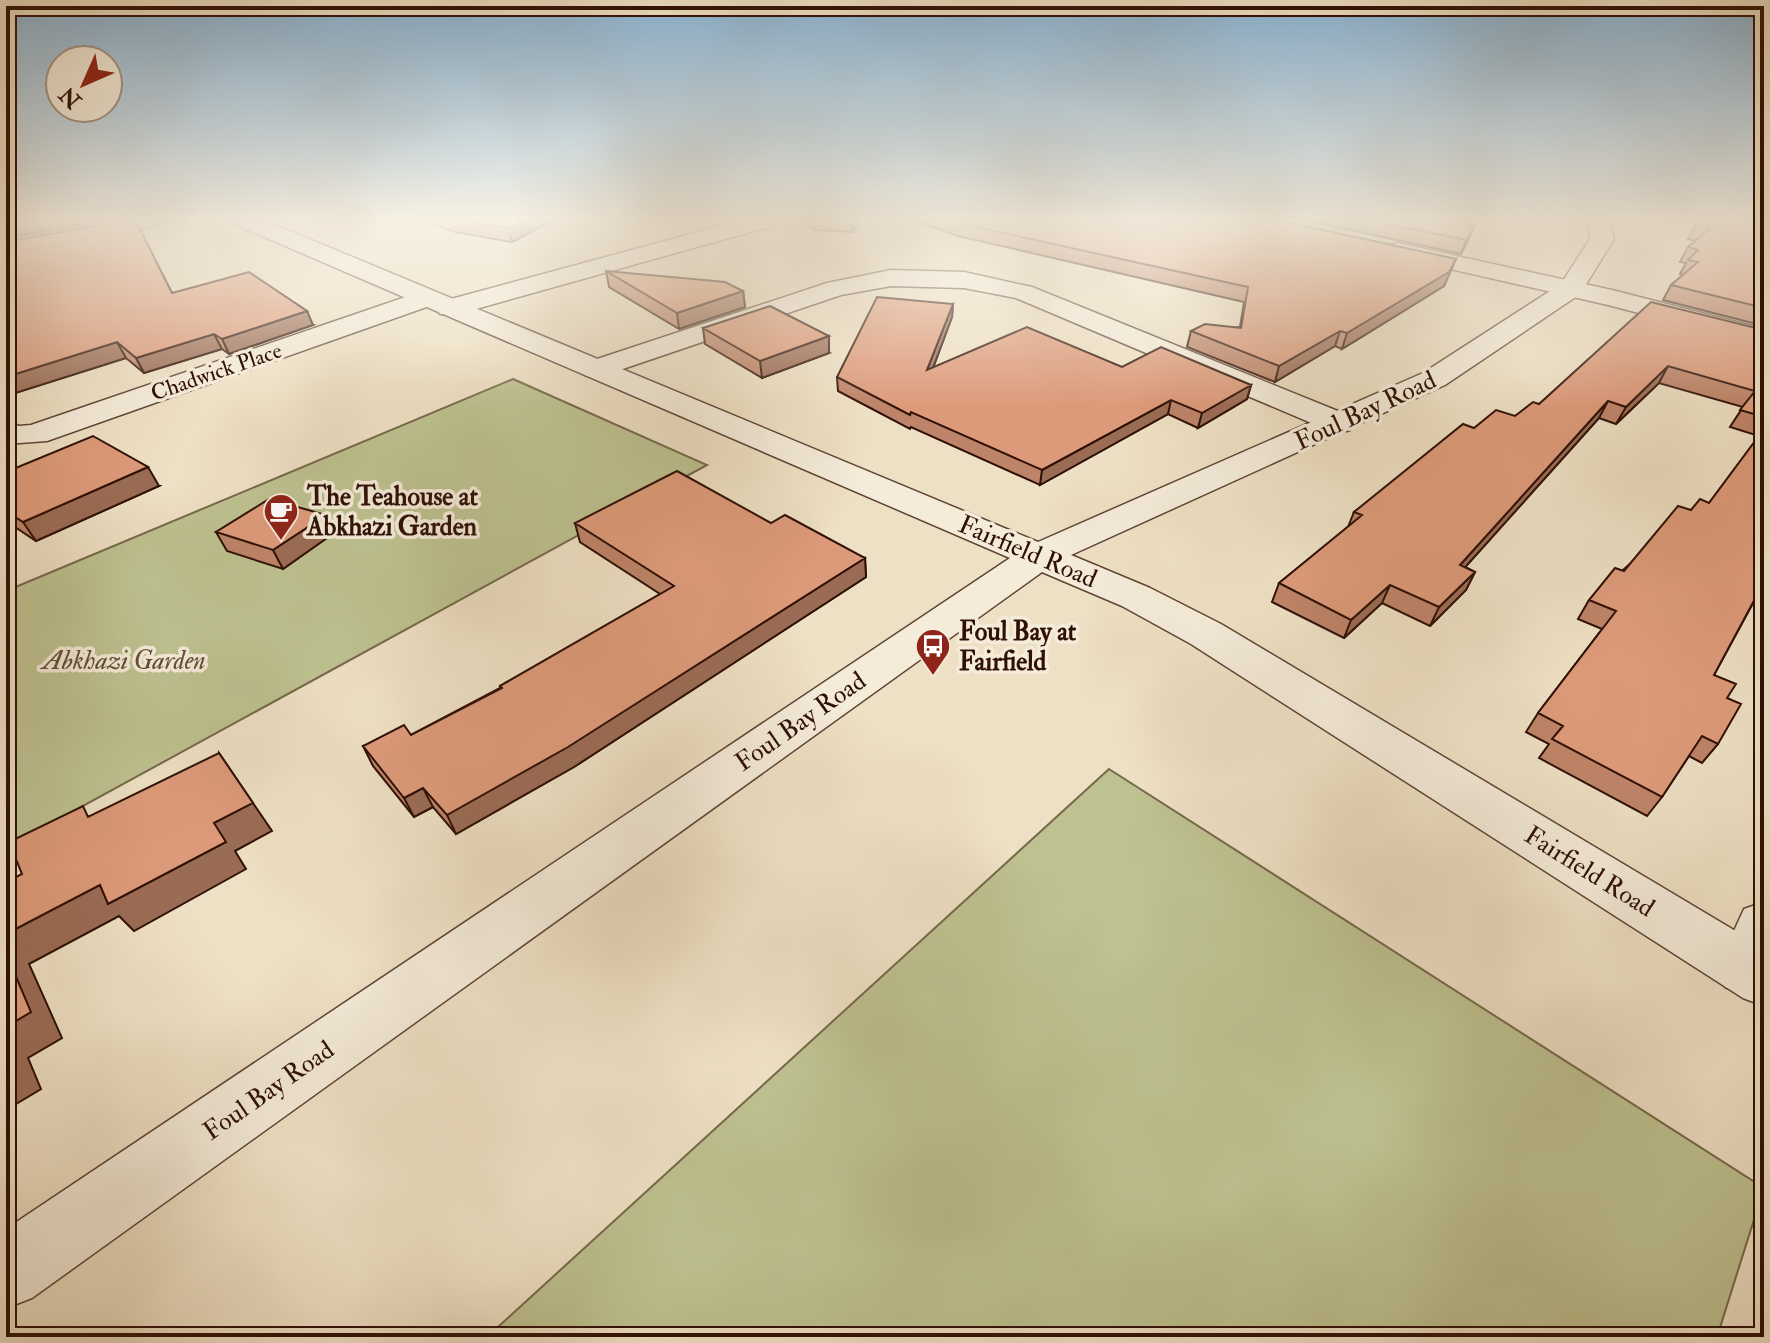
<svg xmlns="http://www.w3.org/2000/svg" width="1770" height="1343" font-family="'IM FELL Double Pica',serif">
<rect width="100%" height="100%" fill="#eee0c4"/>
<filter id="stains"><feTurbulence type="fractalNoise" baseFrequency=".0025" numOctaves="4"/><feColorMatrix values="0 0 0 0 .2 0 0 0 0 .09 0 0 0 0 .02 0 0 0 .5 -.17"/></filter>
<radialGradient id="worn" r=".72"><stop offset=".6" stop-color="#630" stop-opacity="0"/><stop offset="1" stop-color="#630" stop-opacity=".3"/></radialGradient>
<path fill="#bec190" stroke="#76684b" stroke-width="2" d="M513,379L707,465L6,848V591Z
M1109,769L1764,1188L1717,1337H487Z"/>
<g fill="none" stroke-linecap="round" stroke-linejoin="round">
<g stroke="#5f4436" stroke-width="3">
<path id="minor" d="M119,219H164L153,226L6,255V241Z
M746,219H782L779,224L458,314H440L436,308L440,302Z
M1397,243L1612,290L1764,329V346L1608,305L1389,255L1385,250L1389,245Z
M891,270L964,272L1032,287L1350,416L1355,423L1350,430L1339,433L1328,430L1016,298L964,288L891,286L841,295L605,375L595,378L585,375L580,369L585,363L827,283Z
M426,290L435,292L439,298L435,304L47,441L6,444V421L19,426L31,425Z
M1764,902V987L1746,994L1725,987L1717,968L1744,909Z"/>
</g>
<g stroke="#5f4436" stroke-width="3">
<path id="tertiary" d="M231,219H261L1038,542L1423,373L1561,284L1590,239L1588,219H1610L1614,239L1580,294L1445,385L1071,555L1150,588L1221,624L1764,948V1006L1743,998L1191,644L1122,606L1042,572L32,1298L6,1308V1229L1010,558L234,224Z"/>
</g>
<use href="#minor" fill="#f4ebd9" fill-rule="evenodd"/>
<use href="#tertiary" fill="#f4ebd9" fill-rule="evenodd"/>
</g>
<path fill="#be8469" stroke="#2f1006" stroke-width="2" d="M419,219H555L512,242L455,232Z
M619,219H673L671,222Z
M801,219H859L853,232L815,230Z
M910,219H1273L1456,259L1444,286L1342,349L1335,346L1275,382L1187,347L1191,331L1240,327L1244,302L958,236Z
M1299,219H1469L1467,223L1469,238L1461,254Z
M1764,219V326L1663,300L1671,285L1683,275L1680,274L1686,263L1680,262L1688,247L1696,241L1688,239L1696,225Z
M6,242L172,293L313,325L229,354L222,349L144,373L126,358L6,396Z
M606,271L743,291L745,307L679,329L609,287Z
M953,304L952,317L933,368L1122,367L1251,385L1247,399L1198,428L1168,414L1040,485L911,427L910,429L838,391L837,377Z
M703,328L829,353L762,378L705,344Z
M1764,330V583L1714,675L1727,698L1718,744L1702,763L1689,756L1662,797L1647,816L1539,758L1549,744L1526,732L1538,713L1602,629L1578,619L1589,600L1691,510L1709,503L1759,436L1730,427L1743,407L1659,383L1616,424L1599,418L1465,567L1475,572L1466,590L1430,626L1382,603L1344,638L1272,602L1279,583L1348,527L1354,512L1474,428L1515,416L1539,404Z
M6,472L159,486L36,541L6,521Z
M575,523H771L865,558L866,577L574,767L456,834L433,807L414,817L373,766L363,746L411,735L500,688V686L660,594L580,542Z
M216,532L334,533L283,569L227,551Z"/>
<path fill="#9b6c55" stroke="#2f1006" stroke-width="2" d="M29,219H104L6,238V223Z
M527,219H555L512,242L508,228Z
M853,219H859L853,232Z
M1475,225L1469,238L1461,254L1466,240Z
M1456,259L1444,286L1342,349L1347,333Z
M743,291L745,307L679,329L677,313Z
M953,304L952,317L927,384V370Z
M307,311L313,325L229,354L222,339Z
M1340,331L1335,346L1275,382L1279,366Z
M214,334L222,349L144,373L136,358Z
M829,336V353L762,378L760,361Z
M117,342L126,358L6,396V377Z
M1668,366L1659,383L1616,424L1626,407Z
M1251,385L1247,399L1198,428L1202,413Z
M1171,400L1168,414L1040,485L1042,470Z
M1608,401L1599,418L1451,583L1460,565Z
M148,467L159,486L36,541L23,522Z
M326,515L334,533L283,569L273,550Z
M865,558L866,577L574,767L456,834L447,815Z
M1475,572L1466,590L1430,626L1439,607Z
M1390,585L1382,603L1344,638L1351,620Z
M219,753L272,831L235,851L246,869L134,931L119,916L29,964L62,1038L28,1058L41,1089L6,1110V934L214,823Z
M423,788L433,807L414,817L404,798Z"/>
<path fill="#dd9a7a" stroke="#2f1006" stroke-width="2" d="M6,219H29L6,223Z
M131,219H135L172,293L249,272L307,311L222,339L214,334L136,358L117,342L6,377V242Z
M451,219H527L508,228Z
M947,219H1272L1456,259L1449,272L1347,333L1340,331L1279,366L1191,331L1205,324L1241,328L1248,287L958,223Z
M1364,219H1468L1466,223L1475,225L1466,240Z
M1704,219H1764V308L1671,285L1698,262L1688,260L1698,250L1688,247L1710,228L1696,225Z
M606,271L725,282L743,291L677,313Z
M877,297L953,304L927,370L1027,327L1122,367L1161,347L1251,385L1202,413L1171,400L1042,470L911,412L910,415L837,377Z
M1651,302L1764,330V417L1740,410L1755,391L1668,366L1626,407L1608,401L1460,565L1475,572L1439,607L1390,585L1351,620L1279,583L1362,515L1354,512L1463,424L1474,428L1496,410L1515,416L1533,402L1539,404Z
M770,306L829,336L760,361L703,328Z
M1764,429V582L1714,675L1736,684L1727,698L1741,704L1718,744L1702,736L1662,797L1552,739L1563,726L1538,713L1616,611L1589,600L1615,568L1624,571L1678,506L1691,510L1700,499L1709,503Z
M93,436L148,467L23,522L6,511V472Z
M677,471L771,523L785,515L865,558L568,747L447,815L423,788L404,798L363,746L404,725L411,735L502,688L500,686L674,586L575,523Z
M269,499L326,515L273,550L216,532Z
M219,753L253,803L214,823L226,842L108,904L100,885L6,934V882L22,874L9,842L83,806L88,817Z
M6,953L31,1012L6,1027Z"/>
<linearGradient id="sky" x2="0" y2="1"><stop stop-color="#8ab6d8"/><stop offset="0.54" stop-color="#f7f1e4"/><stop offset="1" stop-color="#f7f1e4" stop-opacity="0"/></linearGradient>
<rect width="1770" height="407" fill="url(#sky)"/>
<defs>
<g id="cafe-pin" transform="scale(1.8)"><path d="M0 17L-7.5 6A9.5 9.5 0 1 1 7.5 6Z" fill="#8f2418" stroke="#f4ebd9"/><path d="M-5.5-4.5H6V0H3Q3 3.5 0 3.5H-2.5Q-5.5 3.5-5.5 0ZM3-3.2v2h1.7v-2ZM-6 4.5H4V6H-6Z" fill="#fff"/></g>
<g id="bus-pin" transform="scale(1.8)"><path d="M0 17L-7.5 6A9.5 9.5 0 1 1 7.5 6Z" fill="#8f2418" stroke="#f4ebd9"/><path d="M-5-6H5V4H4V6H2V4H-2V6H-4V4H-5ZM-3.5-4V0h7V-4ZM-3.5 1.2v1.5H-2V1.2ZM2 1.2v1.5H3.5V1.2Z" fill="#fff"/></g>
</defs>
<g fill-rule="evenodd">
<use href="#cafe-pin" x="281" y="511"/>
<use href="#bus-pin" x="933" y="646"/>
</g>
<g text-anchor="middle" stroke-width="7" stroke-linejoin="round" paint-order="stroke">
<g font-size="22" fill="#2f1006" stroke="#f4ebd9">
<text transform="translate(216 371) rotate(-19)" y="8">Chadwick Place</text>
</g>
<g font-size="26" fill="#2f1006" stroke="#f4ebd9">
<text transform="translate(1365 410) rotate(-25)" y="9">Foul Bay Road</text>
<text transform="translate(1028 551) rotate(23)" y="9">Fairfield Road</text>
<text transform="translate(800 721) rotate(-35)" y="9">Foul Bay Road</text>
<text transform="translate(1590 871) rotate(32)" y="9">Fairfield Road</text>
<text transform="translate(268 1090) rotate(-35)" y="9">Foul Bay Road</text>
</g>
<g font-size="26" font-weight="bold" fill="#2f1006" stroke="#f4ebd9" text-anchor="start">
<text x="307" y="505">The Teahouse at<tspan x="307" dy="30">Abkhazi Garden</tspan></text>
<text x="959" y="640">Foul Bay at<tspan x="959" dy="30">Fairfield</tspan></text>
</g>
<g font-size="26" font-style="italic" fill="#614e36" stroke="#f4ebd9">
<text x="124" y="669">Abkhazi Garden</text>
</g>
</g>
<rect width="1770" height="1343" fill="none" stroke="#eee0c4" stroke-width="32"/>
<rect x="8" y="8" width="1754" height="1327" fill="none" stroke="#2f1006" stroke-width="4"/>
<rect x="16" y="16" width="1738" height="1311" fill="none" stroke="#2f1006" stroke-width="2"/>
<g transform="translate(84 84) rotate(225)"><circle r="38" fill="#f4ebd9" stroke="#a59385" stroke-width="2"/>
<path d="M0-6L14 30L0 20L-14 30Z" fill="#8f2418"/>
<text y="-12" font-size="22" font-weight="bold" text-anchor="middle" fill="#2f1006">N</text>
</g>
<rect width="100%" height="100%" filter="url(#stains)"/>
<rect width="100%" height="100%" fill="url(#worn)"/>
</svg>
